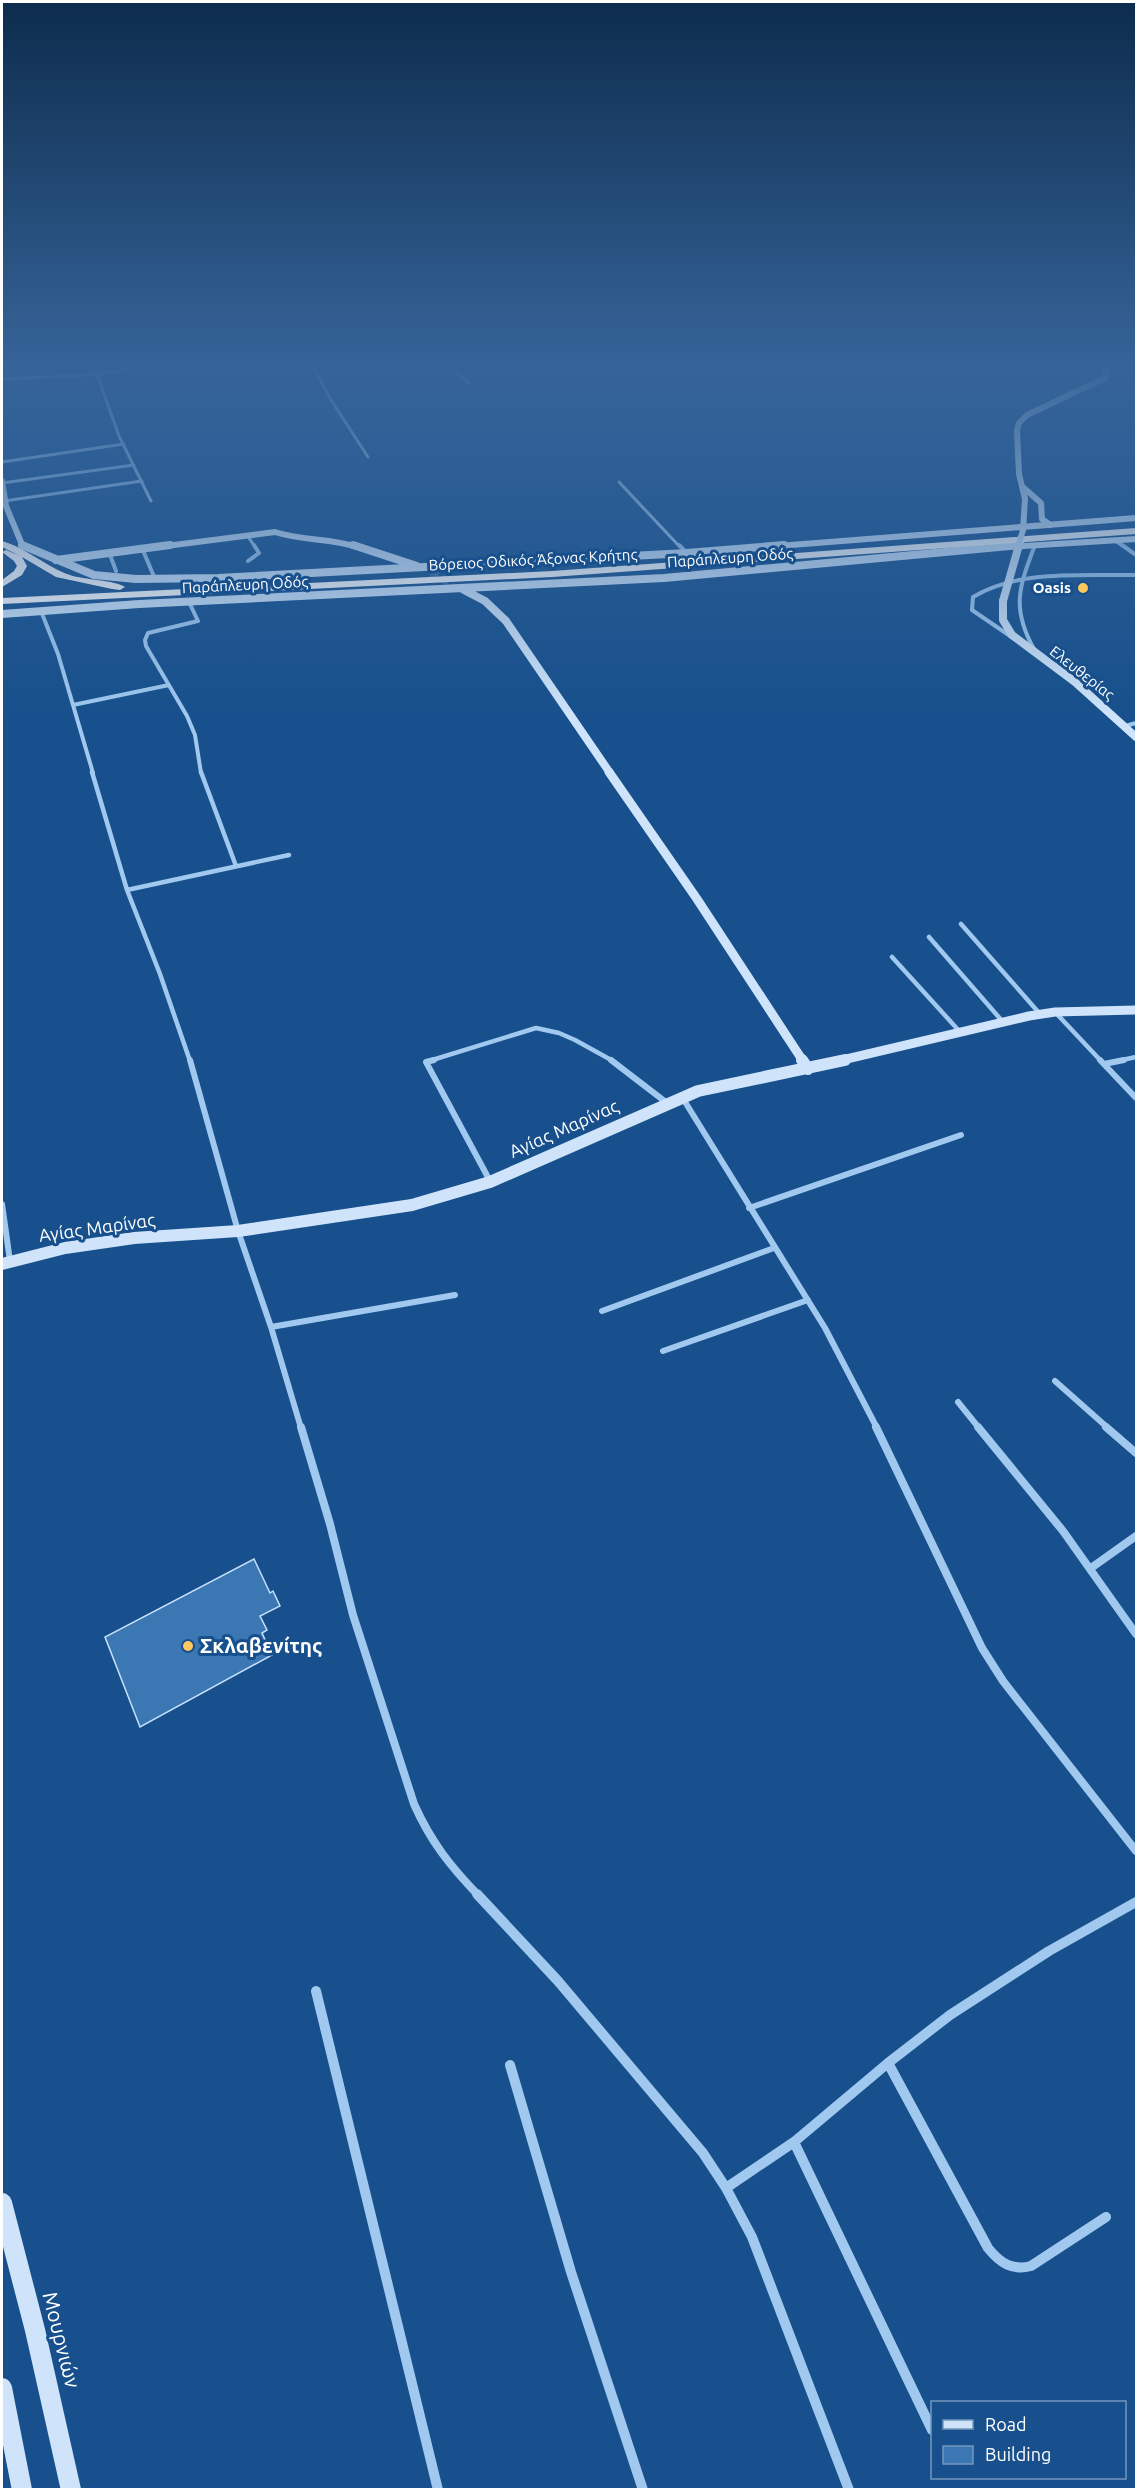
<svg xmlns="http://www.w3.org/2000/svg" width="1138" height="2491" font-family="Ubuntu,sans-serif">
<rect width="100%" height="100%" fill="#17508c"/>
<path fill="#3b77b3" stroke="#c8e1fb" stroke-width="1.5" d="M254,1559L270,1593L273,1591L280,1606L260,1616L267,1630L262,1633L272,1655L140,1727L105,1637Z"/>
<g fill="none" stroke-linecap="round" stroke-linejoin="round">
<path stroke="#3a6a9d" stroke-width="8" stroke-dasharray="8 4" stroke-linecap="butt" d="M431,573L453,584"/>
<path stroke="#a1c9ef" stroke-width="3" d="M315,369L331,400L368,457
M452,369L469,383
M97,374L119,436L151,501
M2,379L87,375L129,369
M2,462L124,444
M619,482L680,547
M2,483L134,465
M4,501L142,481
M247,535L255,547
M1115,541L1124,547"/>
<path stroke="#a1c9ef" stroke-width="4" d="M679,545L687,553
M1122,545L1136,555
M142,548L155,579
M109,552L116,571
M248,561L259,553L254,545
M189,602L198,621L148,633L145,640L146,646L187,716L195,735L201,773
M41,611L58,654L93,773
M1013,638L972,610L973,597C1019,569 1084,576 1136,575
M1034,649C1011,608 1019,587 1035,545
M73,705L169,685
M1125,726L1136,723"/>
<path stroke="#a1c9ef" stroke-width="4.5" d="M92,772L127,890L160,974L190,1061
M201,772L236,866
M127,890L289,855
M961,924L1040,1014
M929,937L1003,1022
M892,957L961,1033
M1055,1012L1101,1061
M429,1061L536,1028L559,1033L575,1040L613,1061
M1117,1061L1136,1057"/>
<path stroke="#a1c9ef" stroke-width="6" d="M190,1060L238,1231L271,1327L301,1428
M434,1060L426,1062L490,1181
M611,1060L667,1103
M1100,1060L1136,1098
M1104,1064L1124,1060
M682,1097L825,1328L877,1428
M2,1204L10,1261
M749,1208L961,1135
M602,1311L774,1248
M271,1327L455,1295
M663,1351L808,1300
M1055,1381L1108,1428
M958,1402L979,1428"/>
<path stroke="#a1c9ef" stroke-width="8" d="M301,1427L330,1524L353,1615L414,1804C431,1842 450,1866 479,1896
M876,1427L982,1648L1003,1681L1136,1851
M978,1427L1063,1531L1136,1634
M1106,1427L1136,1453
M1091,1568L1136,1536"/>
<path stroke="#a1c9ef" stroke-width="10" d="M477,1894L558,1981L703,2153L726,2188L752,2237L849,2490
M316,1991L438,2490
M888,2063L988,2248C1000,2263 1012,2271 1031,2266L1106,2217
M510,2065L571,2272L643,2490
M794,2142L932,2430
M726,2188L794,2142L888,2063L950,2015L1049,1951L1136,1902"/>
<path stroke="#cfe4fa" stroke-width="6" d="M2,481L6,506L23,547
M1024,488L1041,503L1042,519L1050,525
M1025,499L1019,474L1017,430L1019,423L1027,415L1105,378L1107,372L1104,369
M158,547L275,532C302,541 330,538 357,547
M765,547L1136,518
M1006,547L1136,539"/>
<path stroke="#cfe4fa" stroke-width="8" d="M22,545L94,575L136,579L218,578L687,553L784,545
M353,545L417,566
M56,560L170,545
M464,590L485,601L506,621L610,773
M1003,601V620L1012,635L1075,682L1136,737
M2,614L139,604L664,578L1021,545"/>
<path stroke="#cfe4fa" stroke-width="9" d="M609,772L697,899L803,1061
M838,1061L1029,1016L1055,1012L1136,1010"/>
<path stroke="#cfe4fa" stroke-width="12" d="M802,1060L808,1069
M2,1264L65,1248L134,1238L238,1231L412,1205L490,1182L698,1091L845,1060"/>
<path stroke="#cfe4fa" stroke-width="20" d="M2,2203L35,2330L71,2490
M2,2388L22,2490"/>
<path fill="#fff" fill-rule="evenodd" d="M1136,528V534L552,577L2,604V598L552,571Z
M2,541C27,548 46,567 70,575C84,580 115,580 125,587L120,590L112,589L56,577L22,557L27,566L22,575L2,587V580L14,571L17,566L14,561L2,552L6,550L20,556L2,547Z"/>
<path stroke="#cfe4fa" stroke-width="6" d="M1018,547L1023,530L1025,499"/>
<path stroke="#cfe4fa" stroke-width="8" d="M1003,601L1019,545"/>
</g>
<linearGradient id="sky" x2="0" y2="1"><stop stop-color="#0d2c4d"/><stop offset="0.51" stop-color="#366499"/><stop offset="1" stop-color="#366499" stop-opacity="0"/></linearGradient>
<rect width="1138" height="717" fill="url(#sky)"/>
<g fill="#ffc85f" stroke="#17508c" stroke-width="2">
<circle cx="1083" cy="588" r="6"/>
<circle cx="188" cy="1646" r="6"/>
</g>
<g text-anchor="middle" stroke-width="6" stroke-linejoin="round" paint-order="stroke">
<g font-size="15" fill="#fff" stroke="#17508c">
<text transform="translate(730 558) rotate(-4)" y="5">Παράπλευρη Οδός</text>
<text transform="translate(533 560) rotate(-3)" y="5">Βόρειος Οδικός Άξονας Κρήτης</text>
<text transform="translate(245 585) rotate(-3)" y="5">Παράπλευρη Οδός</text>
<text transform="translate(1082 673) rotate(38)" y="5">Ελευθερίας</text>
</g>
<g font-size="15" font-weight="bold" fill="#fff" stroke="#17508c" text-anchor="end">
<text x="1071" y="593">Oasis</text>
</g>
<g font-size="18" fill="#fff" stroke="#17508c">
<text transform="translate(564 1129) rotate(-24)" y="6">Αγίας Μαρίνας</text>
<text transform="translate(97 1228) rotate(-8)" y="6">Αγίας Μαρίνας</text>
</g>
<g font-size="21" font-weight="bold" fill="#fff" stroke="#17508c" text-anchor="start">
<text x="200" y="1653">Σκλαβενίτης</text>
</g>
<g font-size="21" fill="#fff" stroke="#17508c">
<text transform="translate(61 2340) rotate(76)" y="7">Μουρνιών</text>
</g>
</g>
<rect width="1138" height="2491" fill="none" stroke="#ffffff" stroke-width="6"/>
<rect x="931" y="2401" width="195" height="78" fill="#17508c" stroke="#7496ba" stroke-width="1.5"/>
<rect x="943" y="2420" width="30" height="9" fill="#cfe4fa" stroke="#7496ba" stroke-width="1.5"/>
<text x="985" y="2431" font-size="18" fill="#ffffff">Road</text>
<rect x="943" y="2446" width="30" height="18" fill="#3b77b3" stroke="#7496ba" stroke-width="1.5"/>
<text x="985" y="2461" font-size="18" fill="#ffffff">Building</text>
</svg>
